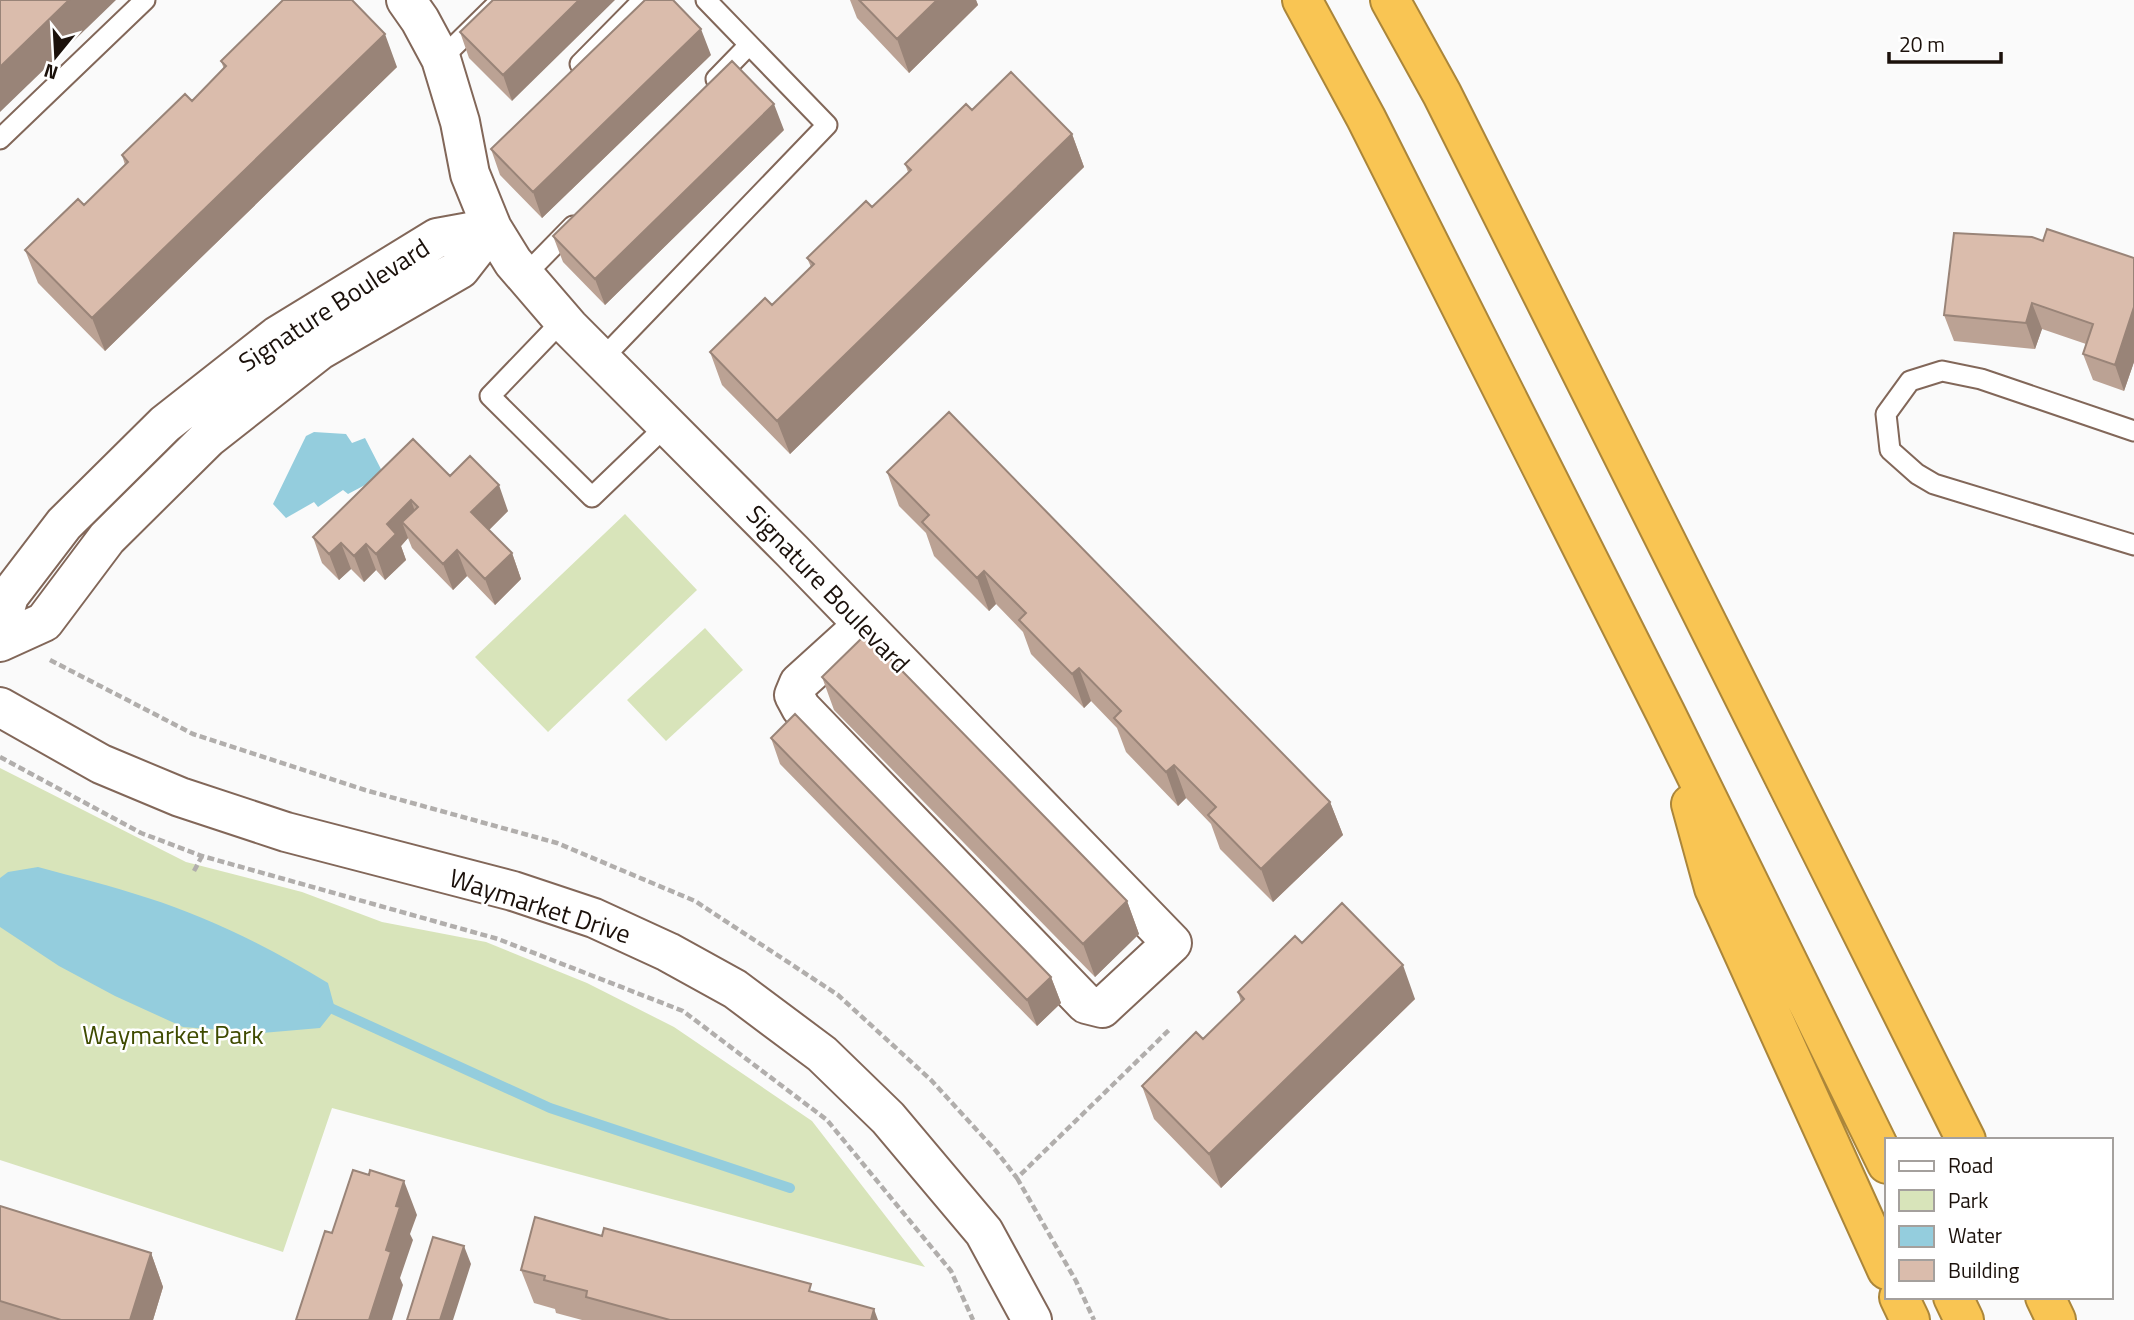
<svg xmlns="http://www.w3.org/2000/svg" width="2134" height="1320" font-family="'Titillium Web',sans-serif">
<rect width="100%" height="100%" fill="#fafafa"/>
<path fill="#d8e4ba" d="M625,514L697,590L548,732L475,657Z
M705,628L743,670L666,741L627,700Z
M0,768L186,862L302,892L382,922L486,942L587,983L674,1027L812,1121L925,1267L332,1108L283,1252L0,1160Z"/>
<path fill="#94cddd" d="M314,432L346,434L352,443L365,438L384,475L348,494L343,490L318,507L314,502L286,518L273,504L306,436Z
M38,867C75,877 112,886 148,898C211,918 272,949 328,983L335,1009L320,1028L262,1033L183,1027L115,996L59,966L0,927V878L8,872Z"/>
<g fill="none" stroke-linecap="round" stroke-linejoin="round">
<path stroke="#94cddd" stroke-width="10" d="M324,1005L550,1108L790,1188"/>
<g stroke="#826759" stroke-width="23">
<path id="service" d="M441,59L501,0
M580,64L643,0
M716,79L749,45
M0,139L145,0
M525,275L573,226
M563,320L490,396L592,497L667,425
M601,360L827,125L706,0
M2134,431L1981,379L1942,371L1910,381L1886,414L1890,450L1917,474L1934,484L2134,545"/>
</g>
<g stroke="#826759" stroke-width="42">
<path id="minor" d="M406,0L420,20L441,59L460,122L470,174L492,228L513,262L569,327L792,551L1172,943L1102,1008L1086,1004L801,708L794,695L799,683L863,625
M0,627L9,596L64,524L165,424L277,336L437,238L492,228
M0,642L44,622L107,538L208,438L320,350L460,269L492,228
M0,707L101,764L180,797L286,832L513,891L594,918L668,952L735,989L822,1054L888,1118L984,1232L1032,1320"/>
</g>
<g stroke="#ab863a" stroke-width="42">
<path id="motorway" d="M1302,0L1366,118L1666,714L1887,1164
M1390,0L1442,94L1966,1140
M1691,804L1714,888L1887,1270
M1899,1297L1910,1320
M1953,1297L1964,1320
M2045,1297L2056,1320"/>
</g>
<path stroke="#b1aeac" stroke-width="4.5" stroke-dasharray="7 3.5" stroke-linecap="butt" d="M50,660L193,734L365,790L557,843L695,901L838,995L931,1080L996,1151L1017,1178L1170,1029
M0,757L141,833L202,856L498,939L683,1011L827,1120L951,1271L973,1320
M194,871L202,856
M1017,1178L1076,1281L1094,1320"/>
<use href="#service" stroke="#fff" stroke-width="19"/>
<use href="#minor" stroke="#fff" stroke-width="38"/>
<use href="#motorway" stroke="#f9c553" stroke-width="38"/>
</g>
<path fill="#bba294" d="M493,0L512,101L469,58L460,32Z
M850,0H976L978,5L909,73L857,18Z
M711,55L542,218L500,175L491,149Z
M221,61L397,67L105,351L38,283L25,250L84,205L125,165L122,155L192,101L224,69Z
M972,110L1072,134L1084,167L790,454L722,385L710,352L772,305L811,267L807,258L872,207L908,172L905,164Z
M784,130L605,305L563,262L553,236Z
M2043,241L2134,258V362L2124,391L2093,380L2083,354L2086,344L2042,329L2035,349L1954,341L1944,315Z
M887,472L1330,802L1343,835L1273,902L1220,849L1211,824L1186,798L1178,806L1126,752L1117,728L1091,701L1084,708L1031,654L1023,632L996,604L989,611L934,556L926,533L899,506Z
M450,476L508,511L489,530L512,553L521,579L495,605L467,576L453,590L412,548L408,538L401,546L406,560L385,580L376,570L364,582L351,569L339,580L322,563L313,537Z
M822,677L1127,901L1139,934L1095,977L834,710Z
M771,738L1051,977L1061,1003L1037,1026L780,764Z
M1302,943L1415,999L1221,1188L1154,1119L1142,1086L1203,1039L1241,1002L1238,992Z
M0,1206L151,1253L163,1287L153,1320H0Z
M602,1236L814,1293L878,1320H582L556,1313L555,1309L534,1303L521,1270Z"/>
<path fill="#998478" d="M69,0H116L0,112V67Z
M579,0H615L512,101L503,75Z
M937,0H976L978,5L909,73L897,39Z
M701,29L711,55L542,218L533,192Z
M385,34L397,67L105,351L92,318Z
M774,104L784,130L605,305L595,279Z
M1072,134L1084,167L790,454L777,421Z
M2032,303L2042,329L2035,349L2026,323Z
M2134,307V362L2124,391L2115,365Z
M499,485L508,511L481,538L471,512Z
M411,500L420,526L402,522L408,538L401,546L406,560L385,580L376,554L387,524Z
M341,543L351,569L339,580L329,554Z
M366,544L376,570L364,582L354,556Z
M457,550L467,576L453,590L443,564Z
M512,553L521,579L495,605L485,579Z
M984,571L996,604L989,611L977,578Z
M1079,668L1091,701L1084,708L1072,674Z
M1174,765L1186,798L1178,806L1166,772Z
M1330,802L1343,835L1273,902L1261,869Z
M1127,901L1139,934L1095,977L1083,944Z
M1403,965L1415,999L1221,1188L1209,1154Z
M1051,977L1061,1003L1037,1026L1027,1000Z
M404,1181L417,1215L410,1234L413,1240L400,1278L403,1285L392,1320H369L396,1206Z
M464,1246L471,1264L453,1320H440Z
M151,1253L163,1287L153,1320H130Z
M874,1309L878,1320H871Z"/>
<path fill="#dabcac" stroke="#998478" stroke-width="2" d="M0,0H69L0,67Z
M283,0H352L385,34L92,318L25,250L78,199L84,205L128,162L122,155L185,94L192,101L226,66L221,61Z
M493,0H579L503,75L460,32Z
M645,0H673L701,29L533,192L491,149Z
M859,0H937L897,39Z
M732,61L774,104L595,279L553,236Z
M1011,72L1072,134L777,421L710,352L765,298L772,305L814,264L807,258L866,201L872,207L911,170L905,164L966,104L972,110Z
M2047,229L2134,258V307L2115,365L2083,354L2093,324L2032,303L2026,323L1944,315L1954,233L2032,237L2043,241Z
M949,412L1330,802L1261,869L1208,815L1216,807L1174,765L1166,772L1114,718L1121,711L1079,668L1072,674L1019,620L1026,613L984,571L977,578L922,522L929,515L887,472Z
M413,439L450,476L470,456L499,485L471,512L512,553L485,579L457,550L443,564L402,522L418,507L411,500L387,524L396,534L376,554L366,544L354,556L341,543L329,554L313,537Z
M866,634L1127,901L1083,944L822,677Z
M795,714L1051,977L1027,1000L771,738Z
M1342,903L1403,965L1209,1154L1142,1086L1196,1032L1203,1039L1244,999L1238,992L1295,936L1302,943Z
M353,1170L369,1175L370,1170L404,1181L396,1206L400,1207L386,1250L391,1252L369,1320H296L325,1231L332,1233Z
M0,1206L151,1253L130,1320H61L0,1301Z
M535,1217L602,1236L604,1228L811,1284L809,1291L874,1309L871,1320H670L586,1297L587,1291L544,1280L545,1276L521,1270Z
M433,1237L464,1246L440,1320H407Z"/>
<g text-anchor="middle" stroke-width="5" stroke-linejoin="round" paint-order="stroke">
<g font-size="26" fill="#1b110b" stroke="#fff">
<text transform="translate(334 305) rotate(-33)" y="9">Signature Boulevard</text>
<text transform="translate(828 589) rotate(46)" y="9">Signature Boulevard</text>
<text transform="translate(540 906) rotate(18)" y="9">Waymarket Drive</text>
</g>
<g font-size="26" fill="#3f4b00" stroke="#fff">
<text x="173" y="1044">Waymarket Park</text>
</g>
</g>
<rect x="1885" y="1138" width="228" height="161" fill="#ffffff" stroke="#a4a09d" stroke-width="2"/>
<rect x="1899" y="1161" width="35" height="10" fill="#ffffff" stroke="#a4a09d" stroke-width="2"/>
<text x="1948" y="1173" font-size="21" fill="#1b110b">Road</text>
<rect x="1899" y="1190" width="35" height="21" fill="#d8e4ba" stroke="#a4a09d" stroke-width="2"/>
<text x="1948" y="1208" font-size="21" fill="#1b110b">Park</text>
<rect x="1899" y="1226" width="35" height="21" fill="#94cddd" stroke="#a4a09d" stroke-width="2"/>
<text x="1948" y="1243" font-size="21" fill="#1b110b">Water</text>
<rect x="1899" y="1260" width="35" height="21" fill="#dabcac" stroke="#a4a09d" stroke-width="2"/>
<text x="1948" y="1278" font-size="21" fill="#1b110b">Building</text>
<g transform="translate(56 56) rotate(198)" stroke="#ffffff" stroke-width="5" paint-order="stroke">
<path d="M0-5L12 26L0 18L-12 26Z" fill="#1b110b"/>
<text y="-10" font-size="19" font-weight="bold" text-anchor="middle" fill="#1b110b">N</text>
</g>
<path d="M1889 52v10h112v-10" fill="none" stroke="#1b110b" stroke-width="3.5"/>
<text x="1899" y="52" font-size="21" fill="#1b110b" stroke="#ffffff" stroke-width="5" paint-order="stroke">20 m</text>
</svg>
